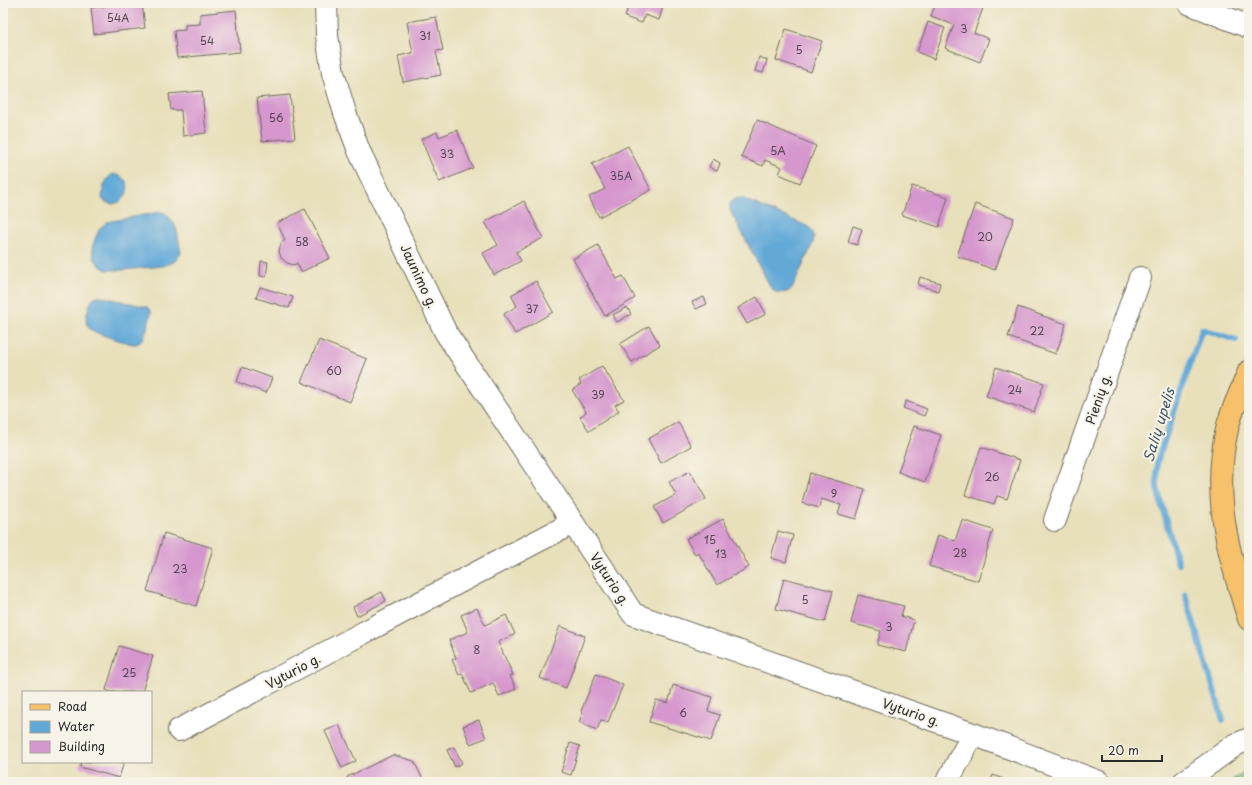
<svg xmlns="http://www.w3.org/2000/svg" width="1252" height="785" font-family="'Playpen Sans',sans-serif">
<rect width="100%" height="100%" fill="#f7f3e8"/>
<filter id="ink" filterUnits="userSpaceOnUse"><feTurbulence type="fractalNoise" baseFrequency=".025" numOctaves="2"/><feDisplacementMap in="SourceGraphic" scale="8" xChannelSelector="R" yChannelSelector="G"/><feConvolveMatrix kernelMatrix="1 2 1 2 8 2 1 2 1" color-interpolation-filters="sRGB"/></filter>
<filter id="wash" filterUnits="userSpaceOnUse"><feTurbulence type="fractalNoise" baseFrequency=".012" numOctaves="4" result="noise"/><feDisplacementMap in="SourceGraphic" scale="16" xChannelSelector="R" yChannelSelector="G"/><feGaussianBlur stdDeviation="0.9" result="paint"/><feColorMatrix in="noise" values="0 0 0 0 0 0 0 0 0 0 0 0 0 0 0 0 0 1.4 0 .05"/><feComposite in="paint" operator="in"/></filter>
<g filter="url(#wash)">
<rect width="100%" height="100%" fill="#e8e0bb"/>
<path fill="#66b47e" stroke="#487054" d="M1249,768V782H1229Z"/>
<path fill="#62a9d8" stroke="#466a82" d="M112,174C144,178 120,217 102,199C103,188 104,181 112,174Z
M741,198L809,227C814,233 815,236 813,243L792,289L787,292L777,293L771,288L731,212L730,209V203L734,199Z
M163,212C179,223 177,235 181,253L174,262L163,266L123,270H106L99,265L94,258L92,248L95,239L100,228L107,222L155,213Z
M99,296L147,307L151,311C151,317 145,337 141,341C139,344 136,344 132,344C123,341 93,334 88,327C83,319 89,304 94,297Z"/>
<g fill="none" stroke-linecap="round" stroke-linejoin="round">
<path stroke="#62a9d8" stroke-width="6" d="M1178,564L1157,488V462L1202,329L1236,340
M1185,594L1223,720"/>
</g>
<g id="blocks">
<path fill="#d697ce" d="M105,3H142L145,28L94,34L91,8L106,6Z
M629,3H664L659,20L645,15L642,23L625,17Z
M936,3H970L983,8L974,33L989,39L980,62L945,48L954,25L931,16Z
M236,10L240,52L177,58L174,31L185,30V25L200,24V14Z
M436,17L443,50L436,51L441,75L403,82L398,56L413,53L407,22Z
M928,22L945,28L934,59L917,52Z
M786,29L822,41L811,72L776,60Z
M759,57L767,60L763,73L755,71Z
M202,91L206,133L183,136L181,110H171L169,94Z
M290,95L295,138L262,141L257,98Z
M757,120L816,146L800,183L779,174L782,167L765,160L763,166L741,157Z
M457,130L473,168L439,182L421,139L437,132L439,137Z
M628,146L651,190L599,217L589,197L605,189L592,164Z
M713,159L720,163L717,171L709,167Z
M912,186L948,197L939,227L902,215Z
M524,201L543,238L516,252L521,261L494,275L483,253L498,245L485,222Z
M975,204L1014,218L995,270L957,256Z
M305,209L330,258L301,272L297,263L294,265L287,263L281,258L279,251L281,243L285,240L277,223Z
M853,226L862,229L857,245L848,242Z
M598,245L617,279L623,276L635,298L605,316L573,259Z
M261,261L268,262L266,277L260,276Z
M920,277L940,283L938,291L918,285Z
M536,281L553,312L515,334L504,314L517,306L511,295Z
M260,287L293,297L289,308L256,298Z
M704,297L707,304L696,309L692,302Z
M757,297L766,314L747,324L738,308Z
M627,307L631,314L617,322L613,315Z
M1018,307L1066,324L1056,354L1008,337Z
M649,326L660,345L632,362L620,344Z
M319,340L367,359L350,402L301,382Z
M602,366L624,400L615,405L619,411L589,431L580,417L586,412L572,390L581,384L579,380Z
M242,367L272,378L266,393L237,382Z
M996,367L1044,383L1034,412L986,396Z
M906,401L927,409L924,416L903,408Z
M678,422L691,446L661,463L648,439Z
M914,426L941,435L925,482L898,472Z
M981,447L1020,460L1007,499L997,496L994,504L965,495Z
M690,471L706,499L663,523L654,507L676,495L669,482Z
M810,473L865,489L856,519L838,514L841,505L821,499L819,508L802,503Z
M723,519L749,567L717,585L698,552L695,554L686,539Z
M962,520L993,530L978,581L929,566L938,535L955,541Z
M778,531L793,535L786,562L771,558Z
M164,533L213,548L196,606L147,591Z
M784,578L833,591L825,622L776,609Z
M382,592L386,601L357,616L353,607Z
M858,595L904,606L901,616L914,620L906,652L877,645L881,631L851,623Z
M477,608L485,625L506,615L515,634L498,642L513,675L510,676L516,689L499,696L493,683L471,693L462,673L459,675L452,660L456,658L449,640L468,632L461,615Z
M560,626L585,636L566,688L540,678Z
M119,646L153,656L142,692H111L106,690Z
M596,674L623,685L608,722L601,720L597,730L579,722L583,712L581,711Z
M673,685L712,697L708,711L720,715L711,741L649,722L656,700L668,703Z
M479,720L486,738L470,744L463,726Z
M339,725L356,761L342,768L325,731Z
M570,743L580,746L571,775L561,772Z
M454,747L462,763L455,767L447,750Z
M393,755L414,761L424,782H349L347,777Z
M81,762H124L119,778L80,767Z
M993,775L1011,782H990Z"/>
</g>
</g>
<g filter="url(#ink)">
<use href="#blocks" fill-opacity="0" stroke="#6d6a5d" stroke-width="1"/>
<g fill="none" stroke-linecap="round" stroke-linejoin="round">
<g stroke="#6d6a5d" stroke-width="24">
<path id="minor" d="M326,3L327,36L333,73L345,113L359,151L446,333L573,523
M1189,3L1249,27
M1055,520L1140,278
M179,730C311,662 441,590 573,523L633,614L973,734L1099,782
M947,782L973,734
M1184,782L1235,745L1249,739"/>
</g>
<g stroke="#6d6a5d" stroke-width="24">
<path id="major" d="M1249,371C1242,389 1233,407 1228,425C1211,493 1228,554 1249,619"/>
</g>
<use href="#minor" stroke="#fff" stroke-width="22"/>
<use href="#major" stroke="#f6c16b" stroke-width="22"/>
</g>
</g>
<g text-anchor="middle" stroke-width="4" stroke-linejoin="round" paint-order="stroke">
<g font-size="11" fill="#564654">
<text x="118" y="22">54A</text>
<text x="964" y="33">3</text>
<text x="425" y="40">31</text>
<text x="207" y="45">54</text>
<text x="799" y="54">5</text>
<text x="276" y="122">56</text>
<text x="778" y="155">5A</text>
<text x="447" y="158">33</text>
<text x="621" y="180">35A</text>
<text x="985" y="241">20</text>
<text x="302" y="246">58</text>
<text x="532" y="313">37</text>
<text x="1037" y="335">22</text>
<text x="334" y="375">60</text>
<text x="1015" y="394">24</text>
<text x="598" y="399">39</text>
<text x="992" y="481">26</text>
<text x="834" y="498">9</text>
<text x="710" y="544">15</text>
<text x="960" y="557">28</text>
<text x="721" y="558">13</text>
<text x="180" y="573">23</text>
<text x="805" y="604">5</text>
<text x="889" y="631">3</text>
<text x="477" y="654">8</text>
<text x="129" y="677">25</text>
<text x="683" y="717">6</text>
</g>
<g font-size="13" fill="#2b2b2b" stroke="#f7f3e8">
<text transform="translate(419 276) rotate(65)" y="5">Jaunimo g.</text>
<text transform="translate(1098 399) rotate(-71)" y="5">Pienių g.</text>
<text transform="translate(610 579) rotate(57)" y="5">Vyturio g.</text>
<text transform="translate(293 671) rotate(-28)" y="5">Vyturio g.</text>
<text transform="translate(911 712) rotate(19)" y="5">Vyturio g.</text>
</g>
<g font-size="14" font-style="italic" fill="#3e5768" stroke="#f7f3e8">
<text transform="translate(1159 425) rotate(-73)" y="5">Salių upelis</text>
</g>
</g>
<rect width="1252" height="785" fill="none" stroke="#f7f3e8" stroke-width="16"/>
<rect x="22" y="691" width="130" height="72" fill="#f7f3e8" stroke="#a5a39c"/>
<rect x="30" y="704" width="20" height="6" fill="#f6c16b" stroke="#a5a39c"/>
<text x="58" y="711" font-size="12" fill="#2b2b2b">Road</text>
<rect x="30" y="721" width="20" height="12" fill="#62a9d8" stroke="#a5a39c"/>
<text x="58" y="731" font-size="12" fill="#2b2b2b">Water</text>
<rect x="30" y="741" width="20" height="12" fill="#d697ce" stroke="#a5a39c"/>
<text x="58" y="751" font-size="12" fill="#2b2b2b">Building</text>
<path d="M1102 755v6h60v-6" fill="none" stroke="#2b2b2b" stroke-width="2"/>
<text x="1108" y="755" font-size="12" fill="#2b2b2b" stroke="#f7f3e8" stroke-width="3" paint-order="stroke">20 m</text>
</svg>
